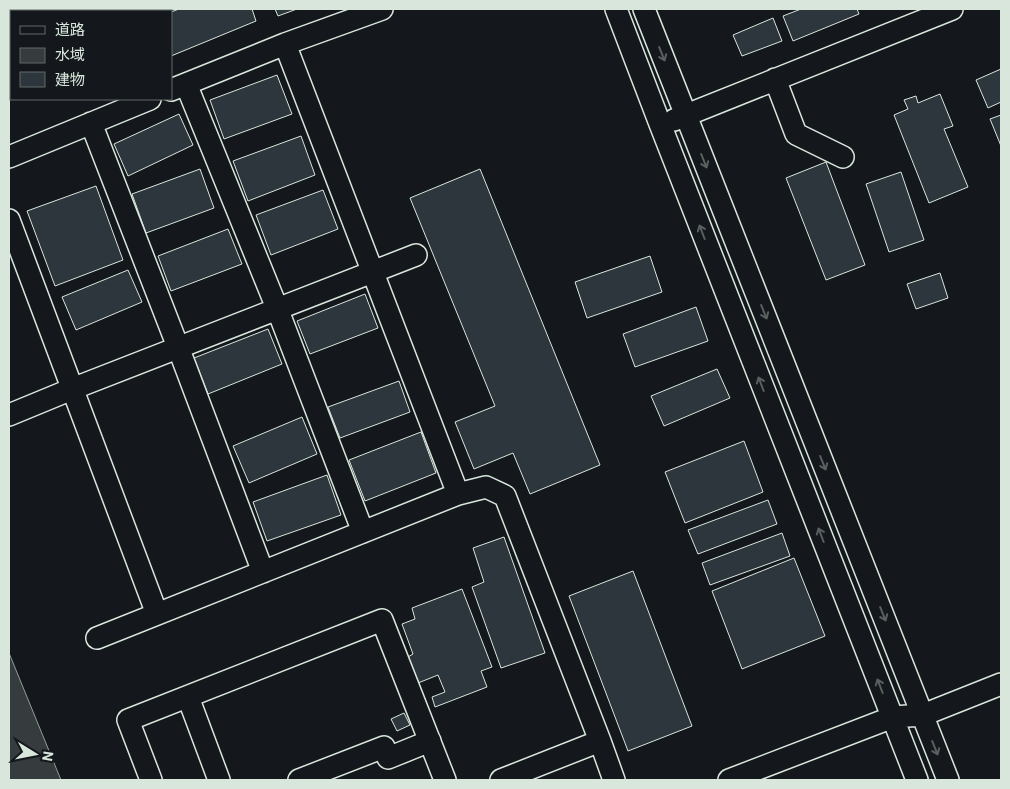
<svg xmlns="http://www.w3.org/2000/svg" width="1010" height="789" font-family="Roboto,'Noto Sans JP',sans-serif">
<rect width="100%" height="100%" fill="#14181c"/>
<path fill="#363b3e" stroke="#939e99" d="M9,653L61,780H9Z"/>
<path fill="#2c363c" stroke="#d8e6dc" d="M179,9H252L256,21L171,56V12Z
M275,9H297L278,16Z
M801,9H857L859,14L793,41L783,16Z
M773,18L782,41L742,56L733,35Z
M1001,69V102L988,108L976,80Z
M277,75L292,114L224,139L210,100Z
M940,94L953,126L944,129L968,187L929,203L894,115L908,109L904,100L916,96L918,103Z
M179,114L193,145L128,176L114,144Z
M1001,115V146L990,119Z
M301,136L315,175L248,201L233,161Z
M826,162L865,265L826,280L786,178Z
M200,169L214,208L146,233L132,194Z
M480,169L600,465L530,494L513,453L474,469L455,422L495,406L410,198Z
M901,172L924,240L889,252L866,184Z
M96,186L123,260L55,286L27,211Z
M323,190L338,229L271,255L256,215Z
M228,229L242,264L171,291L158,256Z
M650,256L662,292L587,318L575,282Z
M128,270L142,302L76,330L62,297Z
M940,273L948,298L916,309L907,284Z
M365,294L378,328L310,354L297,321Z
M696,307L708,341L635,367L623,334Z
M268,329L282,364L208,394L194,358Z
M717,369L730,398L664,426L651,396Z
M399,381L410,412L340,438L328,407Z
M302,417L317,454L249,483L233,446Z
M421,432L436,473L365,501L349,460Z
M744,441L763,492L685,523L665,472Z
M327,475L341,515L267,541L253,502Z
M768,500L777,524L698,554L688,530Z
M782,533L790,556L710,585L702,563Z
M504,537L545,653L501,668L472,587L484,582L473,548Z
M794,558L825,636L742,669L712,591Z
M633,571L692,726L628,751L569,596Z
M462,589L492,667L481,671L487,687L435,707L432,697L445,692L438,675L418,683L408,657L413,654L402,624L415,619L412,608Z
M404,713L410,725L397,731L391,719Z"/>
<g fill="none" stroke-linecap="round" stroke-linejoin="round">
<g stroke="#d8e6dc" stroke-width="24">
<path id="minor" d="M616,9L660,124L917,780
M644,9L948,780
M775,79L796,134L843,157
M186,84L277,308L363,532
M171,90L285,44L382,9
M674,120L952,9
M91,123L178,347L263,572
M9,157L150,99
M9,220L157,614
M9,415L72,389L416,255
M458,494L486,487L505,496L600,741L614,780
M97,638L458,494L285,44
M188,697L219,780
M151,780L128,720L382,620L445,780
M299,780L384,747L388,758L430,741
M501,780L600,741
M729,780L893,717L923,715L1001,684"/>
</g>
<use href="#minor" stroke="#14181c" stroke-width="21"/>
</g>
<defs><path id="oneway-shaft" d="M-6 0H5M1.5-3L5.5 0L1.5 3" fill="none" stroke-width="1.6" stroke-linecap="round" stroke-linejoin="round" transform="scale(1.25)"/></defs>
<g stroke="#59605f">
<use href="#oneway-shaft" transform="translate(662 54) rotate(68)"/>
<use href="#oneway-shaft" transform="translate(704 161) rotate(68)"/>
<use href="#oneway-shaft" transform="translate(702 232) rotate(-111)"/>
<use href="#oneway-shaft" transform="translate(764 312) rotate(68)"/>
<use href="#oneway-shaft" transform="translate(761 384) rotate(-111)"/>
<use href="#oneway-shaft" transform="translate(823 463) rotate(68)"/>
<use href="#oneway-shaft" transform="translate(821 535) rotate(-111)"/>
<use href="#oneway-shaft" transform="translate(883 614) rotate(68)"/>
<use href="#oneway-shaft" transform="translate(880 686) rotate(-111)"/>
<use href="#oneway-shaft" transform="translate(935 748) rotate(68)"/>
</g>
<rect width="1010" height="789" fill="none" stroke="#d8e6dc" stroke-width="20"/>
<rect x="10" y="10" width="162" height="90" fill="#14181c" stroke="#626a69"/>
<rect x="20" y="26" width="25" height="8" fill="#14181c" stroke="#626a69"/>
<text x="55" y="35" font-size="15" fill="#d8e6dc">道路</text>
<rect x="20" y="48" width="25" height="15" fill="#363b3e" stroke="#626a69"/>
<text x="55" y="60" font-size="15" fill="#d8e6dc">水域</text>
<rect x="20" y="72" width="25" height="15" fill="#2c363c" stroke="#626a69"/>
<text x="55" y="85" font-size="15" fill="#d8e6dc">建物</text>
<g transform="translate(35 754) rotate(100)" stroke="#14181c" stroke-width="4" paint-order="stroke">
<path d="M0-4L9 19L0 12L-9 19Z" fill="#d8e6dc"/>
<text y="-8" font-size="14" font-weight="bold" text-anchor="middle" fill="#d8e6dc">N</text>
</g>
</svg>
